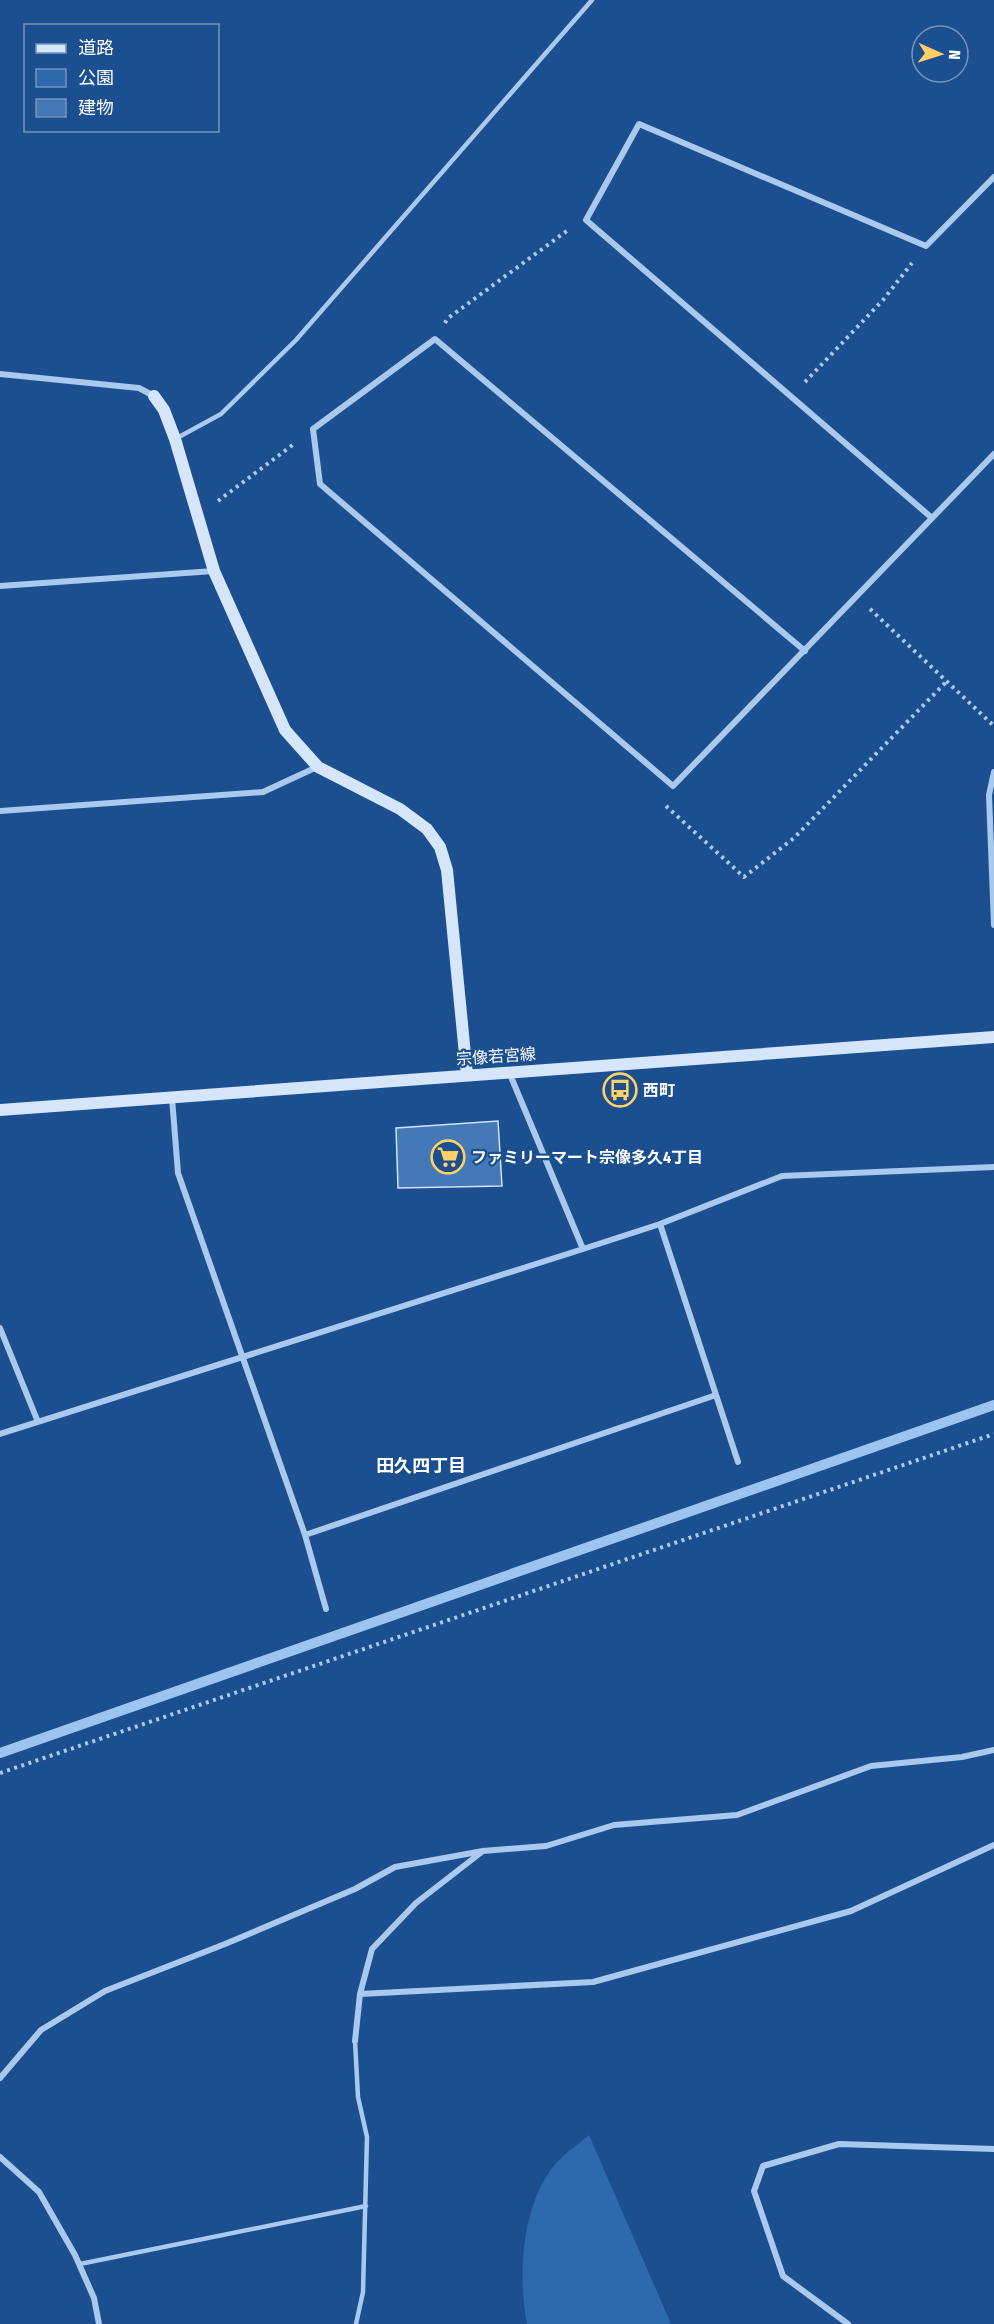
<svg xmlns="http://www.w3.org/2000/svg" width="994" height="2324" font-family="'Fira Sans Condensed','Noto Sans JP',sans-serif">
<rect width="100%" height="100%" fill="#1b4f8f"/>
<path fill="#2e69ad" d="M589,2135L671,2324H527C517,2274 522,2196 561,2158C569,2150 580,2143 589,2135Z"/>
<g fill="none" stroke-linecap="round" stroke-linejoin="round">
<path stroke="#9cc4f0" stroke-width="10" d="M0,1753L994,1405"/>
</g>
<path fill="#4478b7" stroke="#cfe3fa" stroke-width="1.5" d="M498,1121L502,1186L398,1188L396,1128Z"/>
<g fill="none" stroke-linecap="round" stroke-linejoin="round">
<path stroke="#a9c9ee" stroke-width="4" stroke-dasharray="3 4.5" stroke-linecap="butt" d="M445,323L447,319L568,230
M805,382L883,300L912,263
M218,501L294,444
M870,609L994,726
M666,806L744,877L794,838L948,680
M0,1773L994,1434"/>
<path stroke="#a9c9ee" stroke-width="4.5" d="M177,438L221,414L296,340L592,0
M355,2041L358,2097L367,2137L363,2292L356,2324
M80,2264L366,2206"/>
<path stroke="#a9c9ee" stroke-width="6" d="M0,374L139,388L154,396
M932,518L586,220L639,124L926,246L994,177
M0,586L214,571
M805,651L435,339L313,429L320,484L673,786L994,454
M994,772L989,795L994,925
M0,811L263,792L317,767
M509,1072L583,1249
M172,1098L178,1173L305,1535L716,1395
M660,1224L738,1462
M0,1328L38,1422
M0,1434L583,1249L660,1224L782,1176L994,1167
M305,1535L326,1609
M360,1994L593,1982L851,1911L994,1845
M355,2041L360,1994L372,1949L416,1903L483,1851
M0,2078L41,2030L105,1991L225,1944L355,1889L395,1867L483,1851L546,1846L614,1825L737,1815L871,1766L962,1757L994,1750
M0,2157L39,2192L75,2255L94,2298L99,2324
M848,2324L783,2276L754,2191L763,2166L839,2144L994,2149"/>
<path stroke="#d6e6fa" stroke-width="12" d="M154,396L164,410L175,439L214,571L285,730L318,767L400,809L427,829L440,847L447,870L467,1075
M0,1110L994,1037"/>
</g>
<defs>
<g id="bus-ring" transform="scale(1.725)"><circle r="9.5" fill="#1b4f8f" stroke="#ffd166" stroke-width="1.5"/><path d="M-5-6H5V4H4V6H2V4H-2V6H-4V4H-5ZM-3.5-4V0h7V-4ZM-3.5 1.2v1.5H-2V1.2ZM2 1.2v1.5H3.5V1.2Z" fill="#ffd166"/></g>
<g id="supermarket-ring" transform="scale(1.725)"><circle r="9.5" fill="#1b4f8f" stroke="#ffd166" stroke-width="1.5"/><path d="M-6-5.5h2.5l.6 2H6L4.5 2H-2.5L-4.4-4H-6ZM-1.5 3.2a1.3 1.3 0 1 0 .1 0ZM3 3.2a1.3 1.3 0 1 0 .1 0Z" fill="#ffd166"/></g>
</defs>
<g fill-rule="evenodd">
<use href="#bus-ring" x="620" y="1090"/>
<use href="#supermarket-ring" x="448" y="1157"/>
</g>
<g text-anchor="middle" stroke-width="4.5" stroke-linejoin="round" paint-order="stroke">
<g font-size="16" fill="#fff" stroke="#1b4f8f">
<text transform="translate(496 1056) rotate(-4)" y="6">宗像若宮線</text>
</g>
<g font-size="16" font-weight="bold" fill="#fff" stroke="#1b4f8f" text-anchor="start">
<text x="643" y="1096">西町</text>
<text x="471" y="1163">ファミリーマート宗像多久4丁目</text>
</g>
<g font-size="18" font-weight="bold" fill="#fff" stroke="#1b4f8f">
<text x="421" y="1472">田久四丁目</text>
</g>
</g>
<rect x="24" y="24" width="195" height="108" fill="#1b4f8f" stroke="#7695bc" stroke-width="1.5"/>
<rect x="36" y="44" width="30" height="9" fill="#d6e6fa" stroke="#7695bc" stroke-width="1.5"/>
<text x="78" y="54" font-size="18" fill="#ffffff">道路</text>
<rect x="36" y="69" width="30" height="18" fill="#2e69ad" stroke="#7695bc" stroke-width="1.5"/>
<text x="78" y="84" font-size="18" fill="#ffffff">公園</text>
<rect x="36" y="99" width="30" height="18" fill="#4478b7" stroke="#7695bc" stroke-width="1.5"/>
<text x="78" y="114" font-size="18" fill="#ffffff">建物</text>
<g transform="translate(940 54) rotate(93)"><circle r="28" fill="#1b4f8f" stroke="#7695bc" stroke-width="1.5"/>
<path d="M0-4.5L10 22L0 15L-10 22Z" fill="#ffd166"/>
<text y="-9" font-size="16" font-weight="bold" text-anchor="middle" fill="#ffffff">N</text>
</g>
</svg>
